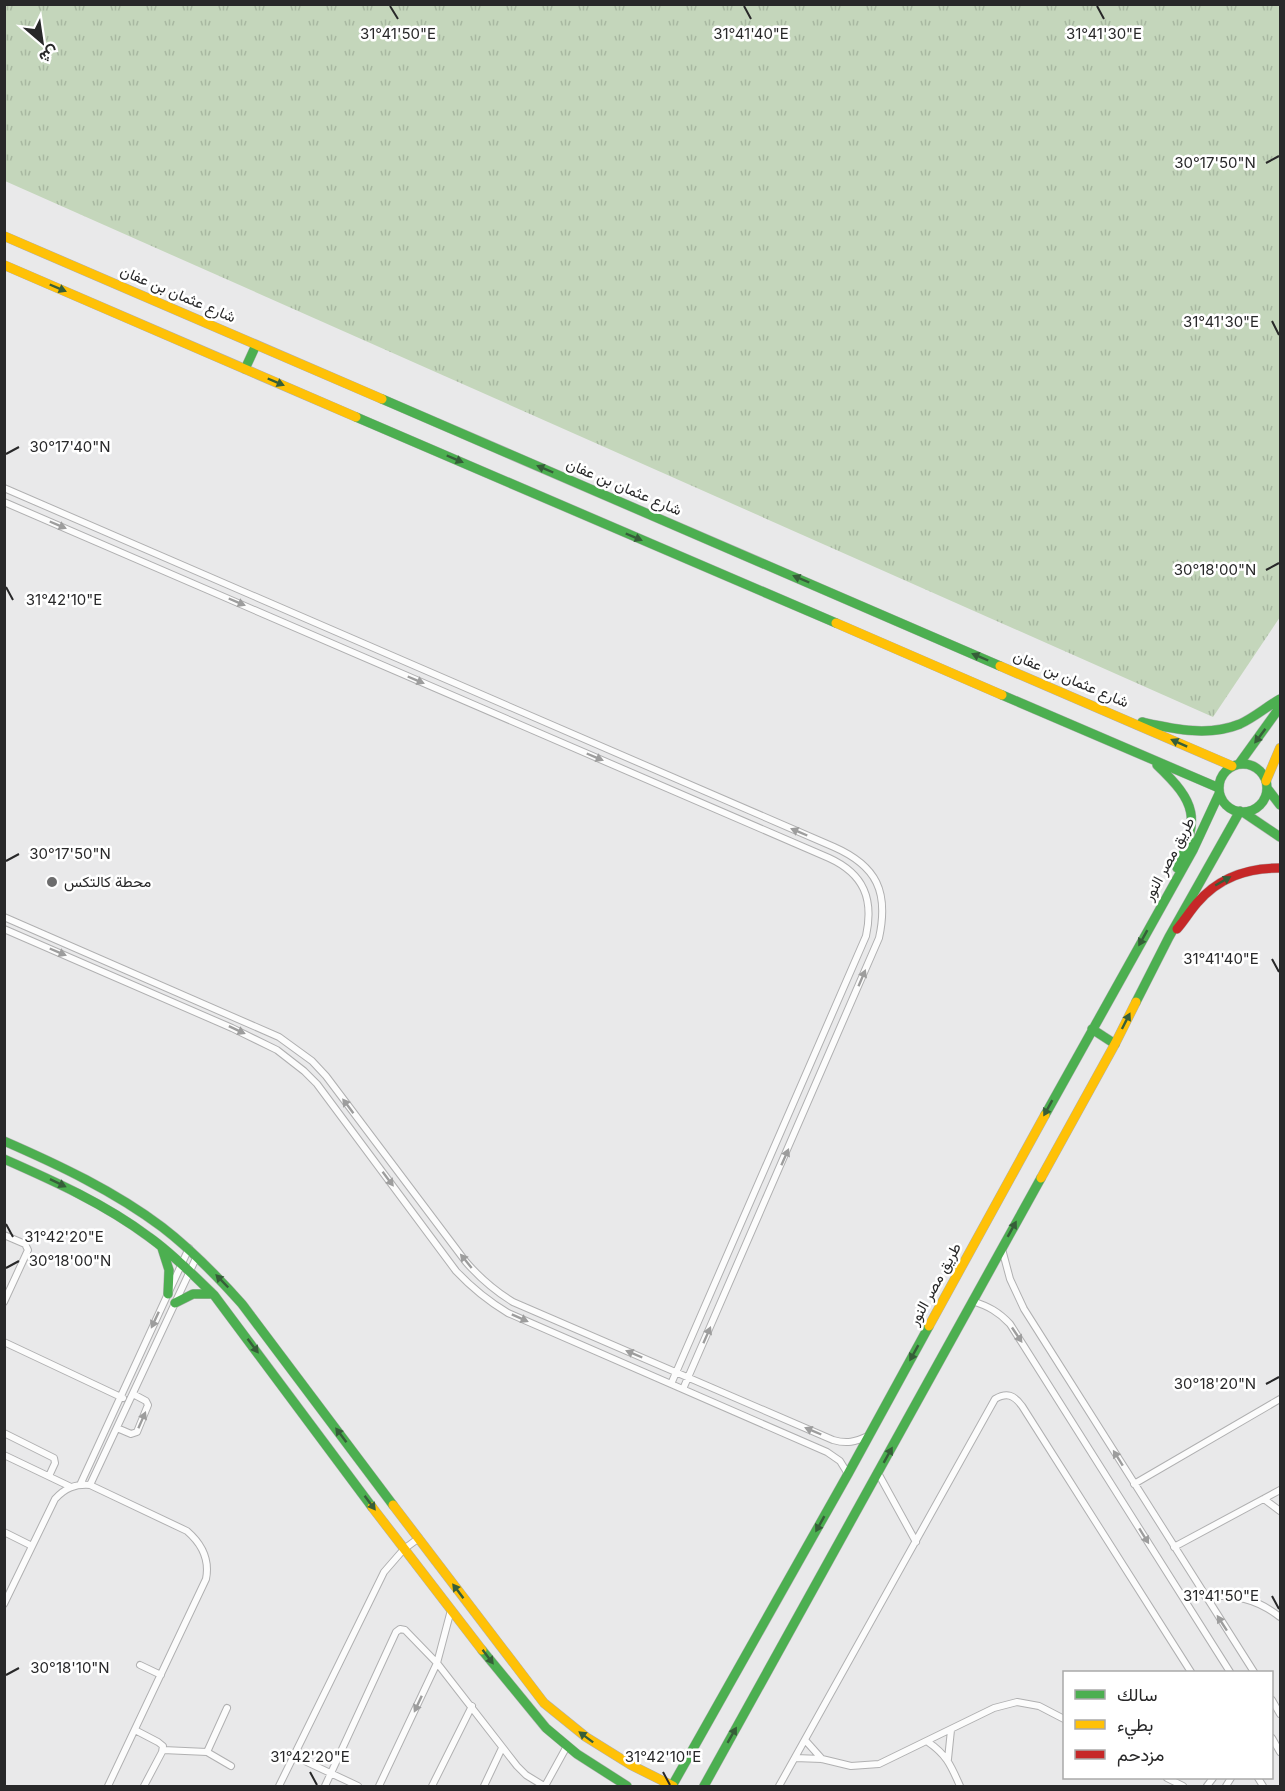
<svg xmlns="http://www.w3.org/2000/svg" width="1285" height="1791" font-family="Inter,Vazirmatn,sans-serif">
<defs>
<pattern id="grass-tufts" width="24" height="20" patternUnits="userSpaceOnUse" patternTransform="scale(1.5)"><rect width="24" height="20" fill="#c4d6bb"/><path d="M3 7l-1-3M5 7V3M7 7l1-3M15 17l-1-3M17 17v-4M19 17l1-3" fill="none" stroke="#a8b8a1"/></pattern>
</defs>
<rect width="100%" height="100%" fill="#e9e9ea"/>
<path fill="url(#grass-tufts)" d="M5,4L1280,5V617L1213,717L5,181Z"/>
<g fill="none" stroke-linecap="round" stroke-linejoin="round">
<g stroke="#b0b0b1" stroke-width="8">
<path id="street" d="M4,488L834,847C877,866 889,892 879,938L683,1389
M4,502L829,858C864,874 874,899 866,936L671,1384
M4,917L279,1037L312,1061L326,1076L466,1262C480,1278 495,1291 513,1302L833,1440C847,1444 855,1442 868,1436
M4,929L232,1028L277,1050L304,1071L317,1084L456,1271C472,1288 488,1301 508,1313L827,1452L840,1461L848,1474
M4,1235L25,1244L28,1250L4,1302
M1002,1249L1010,1279L1024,1309L1254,1672
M972,1301C988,1306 999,1312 1010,1324L1230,1672
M4,1342L123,1398
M117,1428L131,1434L137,1432L148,1405L146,1401L133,1394
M4,1433L54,1458L55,1463L49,1476
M4,1455L71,1487
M878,1473L916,1542
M1134,1484L1280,1399
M80,1485L189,1248
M90,1485L197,1256
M1264,1499L1280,1511
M4,1532L32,1546
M1174,1547L1280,1490
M1205,1596C1235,1595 1256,1598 1280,1617
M4,1604L55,1499C65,1488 75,1484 90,1485L187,1531C202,1544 210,1559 206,1579L108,1786
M140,1665L161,1675
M1272,1700L1280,1714
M135,1730L158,1742L163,1746L162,1752L144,1786
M1272,1738L1280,1752
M805,1740L822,1759
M928,1742C947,1755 951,1766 960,1786
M163,1750L207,1752L231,1766
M207,1752L227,1708
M294,1756L358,1786
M795,1758L822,1759L851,1766L879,1764L994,1708L1017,1702L1039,1706L1064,1719
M948,1759L951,1730
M1167,1778L1183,1786
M1258,1778L1263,1786
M279,1786L384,1572L404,1549L419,1538
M325,1786L396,1632L400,1629L405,1630L437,1663L517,1766L526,1775L544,1786
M379,1786L437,1663L451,1610
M432,1786L472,1706
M484,1786L502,1748
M545,1786L567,1746
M779,1786L995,1399C1007,1392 1014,1395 1022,1406L1191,1672
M1207,1786L1213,1778
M1226,1786L1231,1778"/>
</g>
<g stroke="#b0b0b1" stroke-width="10">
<path id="fast" d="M245,369L256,345
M382,399L1000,666
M356,417L836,623
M1002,695L1219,788
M1142,722C1174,729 1208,737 1240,724C1255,717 1266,707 1280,699
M1239,764L1280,707
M1219 788a24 24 0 1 1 48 0a24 24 0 1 1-48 0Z
M1157,765C1197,803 1200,818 1177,868
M1267,788L1280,805
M1243,812L1280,837
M1136,1002L1169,937L1240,811
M1092,1029L1115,1044
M1045,1115L1193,850L1219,794
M4,1141C59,1165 114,1191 162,1227C192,1250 217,1276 242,1304L393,1505
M4,1159C54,1181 105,1204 149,1237C173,1254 193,1275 214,1295L372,1507
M162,1248L169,1270L168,1294
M175,1303L193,1294H212
M482,1650L546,1728L577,1754L627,1786
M672,1786L848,1474L929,1326
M704,1786L1041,1178"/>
</g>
<g stroke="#b0b0b1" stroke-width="10">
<path id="slow" d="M4,236L382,399
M4,265L356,417
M836,623L1002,695
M1000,666L1232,766
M1266,781L1280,748
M1041,1178L1115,1044L1136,1002
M929,1326L1045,1115
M393,1505L544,1703L586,1737L631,1765L673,1786
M372,1507L482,1650"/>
</g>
<g stroke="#b0b0b1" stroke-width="10">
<path id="jam" d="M1177,929C1184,921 1190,911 1197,903C1219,877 1247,868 1280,868"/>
</g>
<use href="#street" stroke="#fcfcfc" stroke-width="6"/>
<use href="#fast" stroke="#4caf50" stroke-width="9"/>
<use href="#slow" stroke="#ffc107" stroke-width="9"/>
<use href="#jam" stroke="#c62828" stroke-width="9"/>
</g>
<defs><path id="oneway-solid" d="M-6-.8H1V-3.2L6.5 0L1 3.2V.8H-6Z" transform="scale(1.5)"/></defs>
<g fill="#365e39">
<use href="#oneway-solid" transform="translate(58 288) rotate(23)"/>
<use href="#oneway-solid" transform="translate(276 382) rotate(23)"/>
<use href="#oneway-solid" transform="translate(455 459) rotate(23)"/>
<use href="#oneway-solid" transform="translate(545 469) rotate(-157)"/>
<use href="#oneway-solid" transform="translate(634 537) rotate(23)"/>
<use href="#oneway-solid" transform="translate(801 579) rotate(-157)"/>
<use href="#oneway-solid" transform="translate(980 657) rotate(-157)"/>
<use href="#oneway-solid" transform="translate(1260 736) rotate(127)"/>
<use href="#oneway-solid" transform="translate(1179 743) rotate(-156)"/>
<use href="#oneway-solid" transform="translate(1223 881) rotate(-30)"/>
<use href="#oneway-solid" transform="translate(1143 938) rotate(119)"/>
<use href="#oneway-solid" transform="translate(1126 1021) rotate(-63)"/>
<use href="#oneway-solid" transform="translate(1048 1108) rotate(119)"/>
<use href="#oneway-solid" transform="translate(58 1183) rotate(26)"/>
<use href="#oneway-solid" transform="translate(1012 1229) rotate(-61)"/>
<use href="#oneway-solid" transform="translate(222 1281) rotate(-134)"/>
<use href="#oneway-solid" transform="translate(253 1346) rotate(53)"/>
<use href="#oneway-solid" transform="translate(914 1353) rotate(119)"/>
<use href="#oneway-solid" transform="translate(341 1435) rotate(-127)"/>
<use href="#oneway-solid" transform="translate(888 1455) rotate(-61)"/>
<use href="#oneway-solid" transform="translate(370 1503) rotate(53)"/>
<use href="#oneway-solid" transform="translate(820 1524) rotate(119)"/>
<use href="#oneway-solid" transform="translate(458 1591) rotate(-127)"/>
<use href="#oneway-solid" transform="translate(488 1657) rotate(53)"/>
<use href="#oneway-solid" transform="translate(732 1735) rotate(-60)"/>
<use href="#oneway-solid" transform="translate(586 1737) rotate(-143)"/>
</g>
<g fill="#9d9d9d">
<use href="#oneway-solid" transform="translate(58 525) rotate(23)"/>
<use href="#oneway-solid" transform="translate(237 602) rotate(23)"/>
<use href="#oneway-solid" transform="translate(416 680) rotate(23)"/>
<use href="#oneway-solid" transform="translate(595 757) rotate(23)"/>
<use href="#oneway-solid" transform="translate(799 832) rotate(-157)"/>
<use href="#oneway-solid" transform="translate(58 952) rotate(23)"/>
<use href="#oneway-solid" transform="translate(862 978) rotate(-67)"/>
<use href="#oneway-solid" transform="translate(237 1030) rotate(25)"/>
<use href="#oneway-solid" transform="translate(348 1106) rotate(-127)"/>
<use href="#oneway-solid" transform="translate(785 1157) rotate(-66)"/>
<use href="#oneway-solid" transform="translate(388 1179) rotate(53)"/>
<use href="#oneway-solid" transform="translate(466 1261) rotate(-129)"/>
<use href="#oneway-solid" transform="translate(520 1318) rotate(24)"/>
<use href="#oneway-solid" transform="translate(155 1320) rotate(115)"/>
<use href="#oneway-solid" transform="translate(707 1335) rotate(-66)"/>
<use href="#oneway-solid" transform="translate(1017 1335) rotate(56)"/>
<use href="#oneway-solid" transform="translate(634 1354) rotate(-157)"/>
<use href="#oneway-solid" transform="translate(142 1420) rotate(-66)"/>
<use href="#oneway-solid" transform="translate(813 1431) rotate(-157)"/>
<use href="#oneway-solid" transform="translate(1118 1458) rotate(-122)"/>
<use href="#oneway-solid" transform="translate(1144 1536) rotate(58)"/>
<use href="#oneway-solid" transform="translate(1222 1623) rotate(-123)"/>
<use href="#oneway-solid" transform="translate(418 1704) rotate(115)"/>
</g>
<path fill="none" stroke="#282829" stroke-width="2" d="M390,6L398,19M744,6L751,19M1097,6L1104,19M1266,163L1279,156M1272,321L1279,335M6,454L19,447M1266,570L1279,563M6,587L13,600M6,861L19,854M1272,959L1279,972M6,1224L13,1237M6,1268L19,1261M1266,1384L1279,1377M1272,1596L1279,1609M6,1675L19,1668M310,1772L317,1785M663,1772L670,1785"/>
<circle fill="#6c6c6d" stroke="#fff" stroke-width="2" cx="52" cy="882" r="6"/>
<g text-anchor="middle" stroke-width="5" stroke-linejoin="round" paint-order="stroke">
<g font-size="15" fill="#282829" stroke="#fff">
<text transform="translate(178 294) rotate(23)" y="5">شارع عثمان بن عفان</text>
<text transform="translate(624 487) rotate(23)" y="5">شارع عثمان بن عفان</text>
<text transform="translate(1071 679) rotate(23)" y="5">شارع عثمان بن عفان</text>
<text transform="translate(1169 859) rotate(-62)" y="5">طريق مصر النور</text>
<text transform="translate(935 1284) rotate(-61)" y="5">طريق مصر النور</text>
</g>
<g font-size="15" fill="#282829" stroke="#fff" text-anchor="start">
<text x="64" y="887">محطة كالتكس</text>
</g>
</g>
<g font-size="15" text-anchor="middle" fill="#282829" stroke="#fff" stroke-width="5" stroke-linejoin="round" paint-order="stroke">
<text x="398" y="39">31°41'50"E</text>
<text x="751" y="39">31°41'40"E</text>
<text x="1104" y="39">31°41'30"E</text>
<text x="1215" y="168">30°17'50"N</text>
<text x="1221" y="327">31°41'30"E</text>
<text x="70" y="452">30°17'40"N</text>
<text x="1215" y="575">30°18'00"N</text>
<text x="64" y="605">31°42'10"E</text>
<text x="70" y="859">30°17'50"N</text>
<text x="1221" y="964">31°41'40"E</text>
<text x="64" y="1242">31°42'20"E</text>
<text x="70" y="1266">30°18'00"N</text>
<text x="1215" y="1389">30°18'20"N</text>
<text x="1221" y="1601">31°41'50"E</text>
<text x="70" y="1673">30°18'10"N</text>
<text x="310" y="1762">31°42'20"E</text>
<text x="663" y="1762">31°42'10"E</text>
</g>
<rect width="1285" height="1791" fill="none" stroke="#282829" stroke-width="12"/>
<rect x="1063" y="1671" width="210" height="108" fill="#ffffff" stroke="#a9a9a9" stroke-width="1.5"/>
<rect x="1075" y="1690" width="30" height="9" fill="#4caf50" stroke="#a9a9a9" stroke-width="1.5"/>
<text x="1117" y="1701" font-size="18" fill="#282829">سالك</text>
<rect x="1075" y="1720" width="30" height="9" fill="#ffc107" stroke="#a9a9a9" stroke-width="1.5"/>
<text x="1117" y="1731" font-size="18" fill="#282829">بطيء</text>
<rect x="1075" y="1750" width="30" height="9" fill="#c62828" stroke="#a9a9a9" stroke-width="1.5"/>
<text x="1117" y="1761" font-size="18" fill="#282829">مزدحم</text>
<g transform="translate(42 42) rotate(151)" stroke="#ffffff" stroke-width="4.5" paint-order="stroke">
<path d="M0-4.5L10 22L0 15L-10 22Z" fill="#282829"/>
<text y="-9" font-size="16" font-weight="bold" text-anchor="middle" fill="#282829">ش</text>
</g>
</svg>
